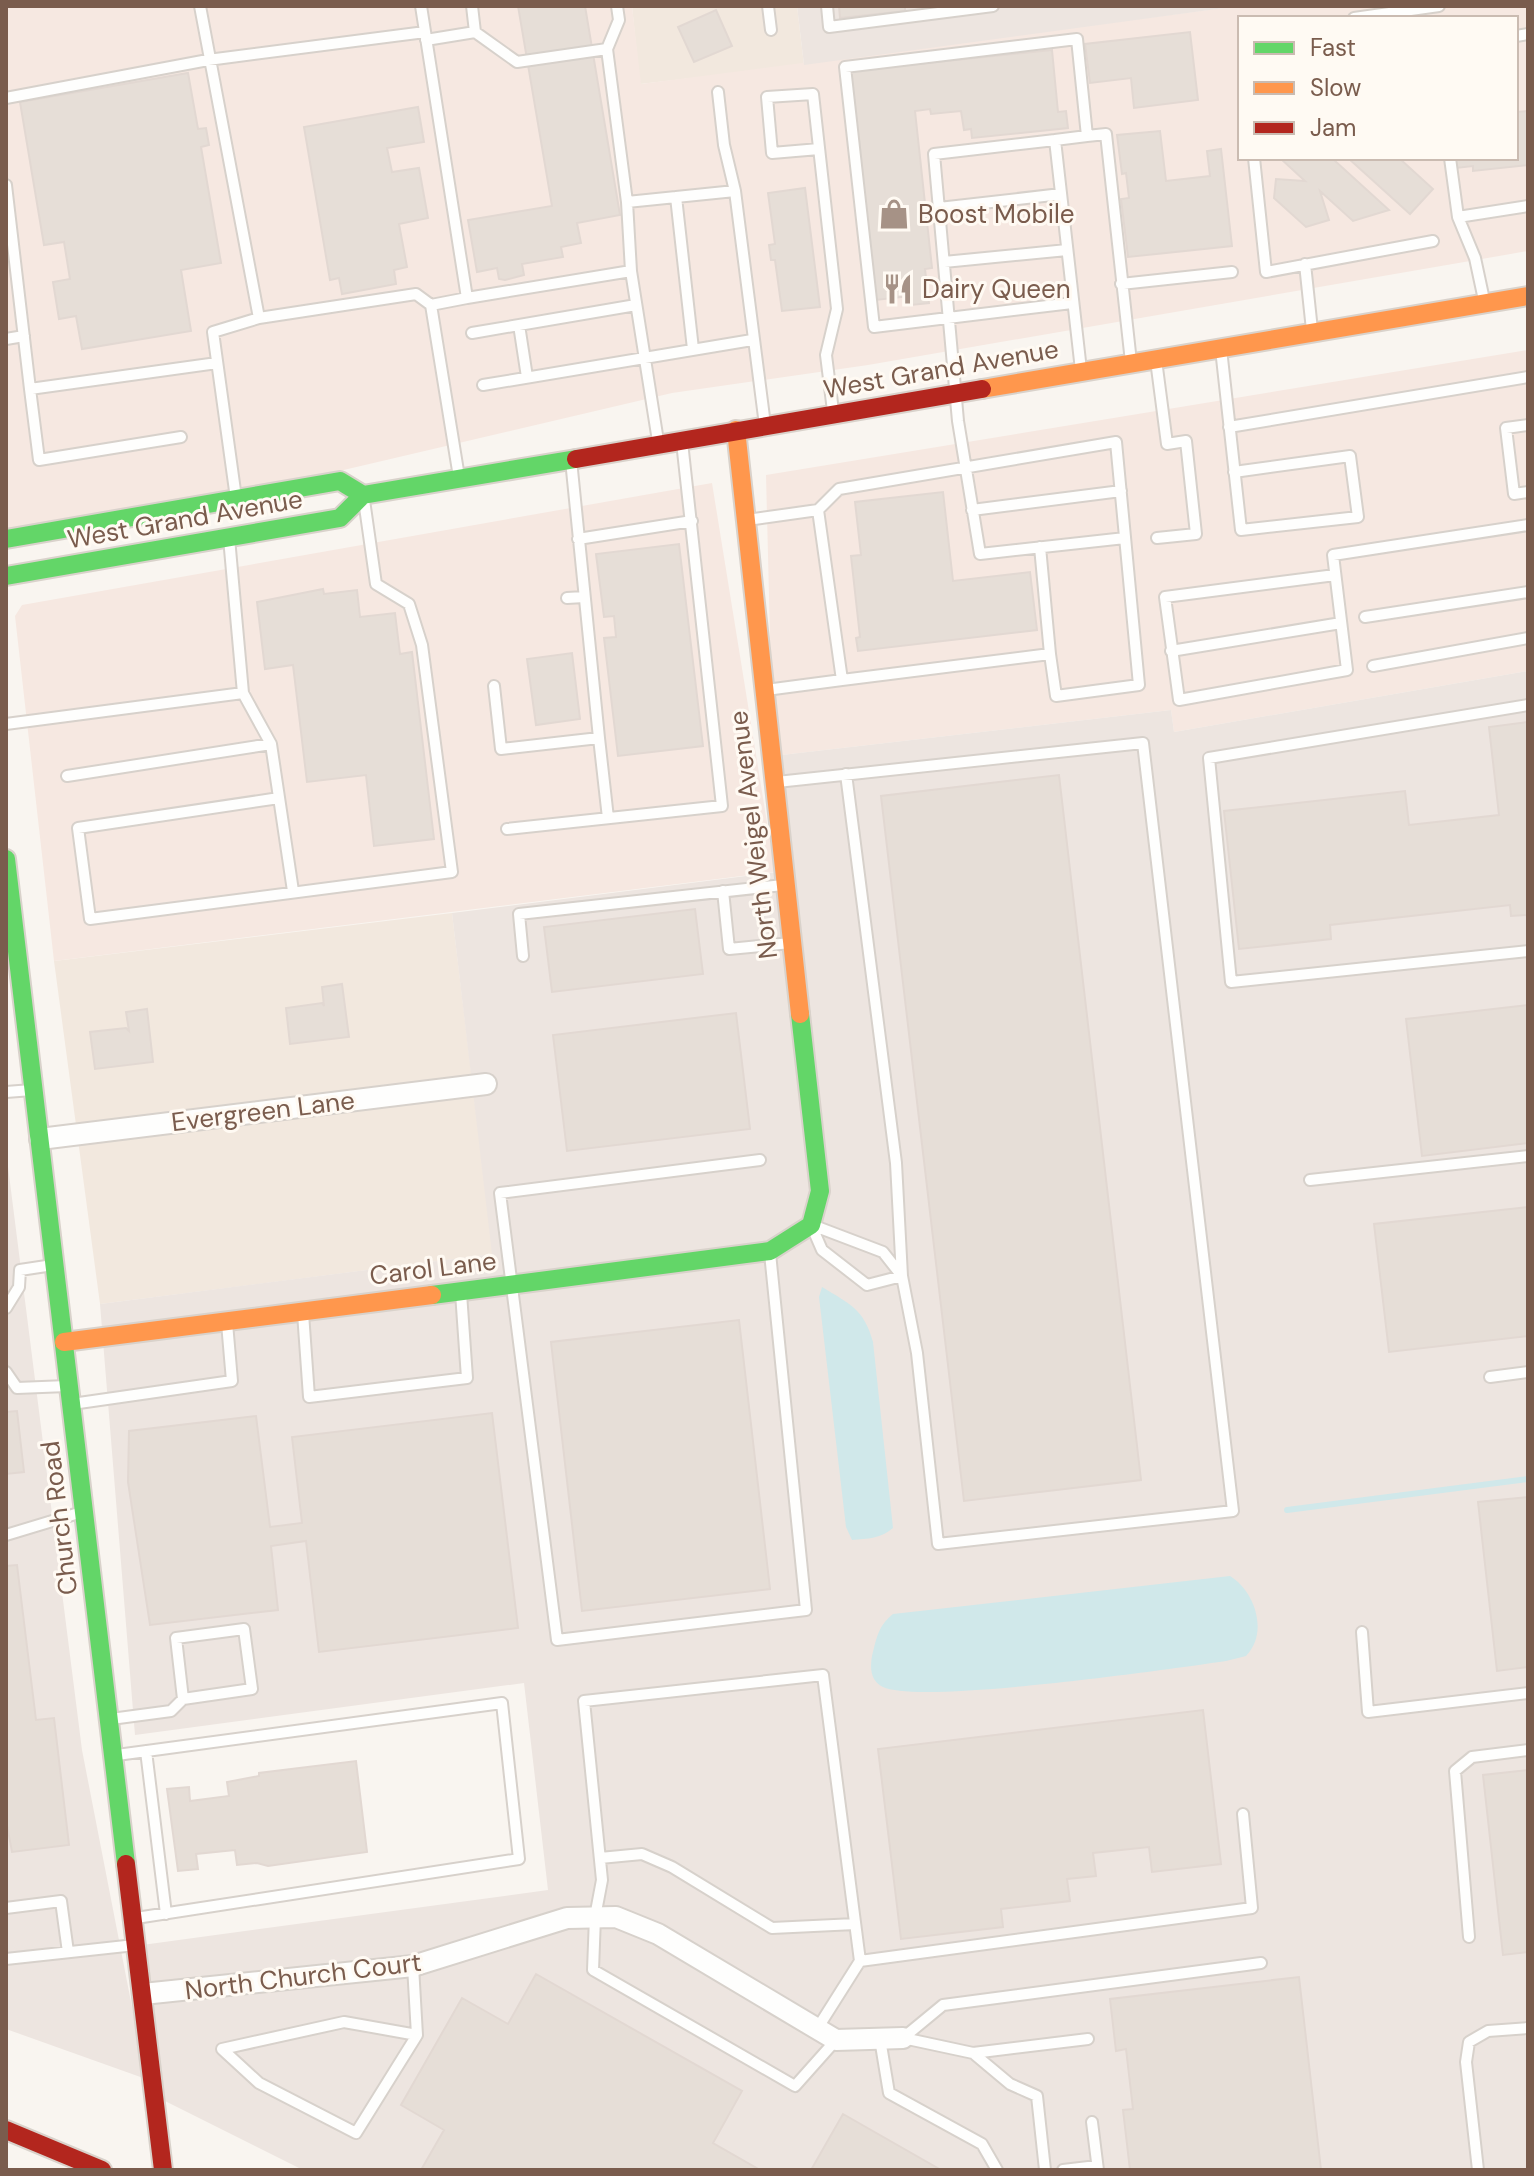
<svg xmlns="http://www.w3.org/2000/svg" width="1534" height="2176" font-family="'DM Sans',sans-serif">
<rect width="100%" height="100%" fill="#f9f5f0"/>
<path fill="#f2e8de" d="M632,6H797L804,65L640,84Z
M452,913L493,1254L100,1304L54,961Z"/>
<path fill="#f6e8e1" fill-rule="evenodd" d="M6,6H632L641,84L1239,6H1528V251L868,365L672,393L6,549ZM1240,18H1516V158H1240Z
M1528,350V671L1174,732L1171,710L773,756L766,475Z
M712,483L775,872L54,961L15,616L22,605Z"/>
<path fill="#ede5e0" d="M797,6H1239L804,65Z
M1528,671V2170H303L161,2099L142,1945L548,1890L524,1683L135,1735L100,1304L492,1254L452,913L786,871L773,756L1171,710L1174,732Z
M6,1151L82,1750L146,2079L6,2029Z"/>
<path fill="#d0e8ea" d="M822,1287C850,1304 864,1309 873,1342L893,1528C882,1538 867,1539 852,1540L846,1527L819,1297Z
M1230,1576C1255,1591 1269,1633 1246,1656L1226,1661C1171,1669 920,1705 883,1687C870,1681 870,1667 872,1656C877,1637 878,1626 893,1614Z"/>
<g fill="none" stroke-linecap="round" stroke-linejoin="round">
<path stroke="#d0e8ea" stroke-width="6" d="M1287,1510L1528,1479"/>
</g>
<path fill="#e6ded7" stroke="#e2d8d2" stroke-width="2" d="M518,6H585L620,215L577,223L581,243L561,247L563,257L522,264L524,275L505,280L499,279L497,268L477,272L468,220L552,206Z
M839,6H905V11L840,18Z
M716,10L732,46L694,62L678,27Z
M1190,32L1198,100L1134,108L1131,78L1090,83L1085,44Z
M1052,50L1058,112L1066,111L1068,128L972,138L971,129L964,130L961,111L931,114L930,109L915,111L932,268L925,269L929,303L911,305L910,296L876,300L851,71Z
M188,73L198,129L206,128L209,145L201,147L221,263L181,270L191,331L82,349L76,316L59,319L53,282L70,279L64,242L44,245L20,102Z
M418,107L424,142L387,148L392,172L419,168L428,218L399,224L407,267L394,270L396,284L342,294L339,278L330,280L304,127Z
M1528,111V165L1473,171V166L1456,168L1455,158H1516V112Z
M1160,131L1166,181L1210,176L1207,151L1221,149L1232,246L1128,257L1121,199L1129,198L1126,173L1122,174L1117,135Z
M1280,158H1336L1334,160L1389,210L1353,221L1320,191L1329,220L1306,227L1274,198L1276,179L1305,181Z
M1348,158H1399L1433,189L1410,214Z
M805,188L820,307L782,311L775,260H771L769,245L775,244L768,193Z
M943,492L953,581L1030,572L1037,630L858,651L856,638L860,637L851,556L861,555L855,502Z
M679,544L703,746L618,756L604,638L616,637L614,616L604,617L596,554Z
M323,589L324,594L357,590L360,617L395,613L400,654L412,652L434,839L374,846L366,775L307,782L293,665L265,669L257,602Z
M572,653L580,719L536,725L527,659Z
M1528,722V915L1511,916L1510,905L1330,925L1331,939L1239,949L1224,811L1405,791L1409,825L1499,815L1489,727Z
M1059,775L1141,1480L964,1501L881,796Z
M695,909L703,974L552,992L544,927Z
M342,984L349,1037L290,1044L286,1008L322,1003L324,1006L322,987Z
M1528,1005V1143L1422,1156L1406,1019Z
M147,1009L153,1062L95,1069L90,1032L126,1028L129,1031L126,1012Z
M736,1013L750,1129L567,1151L553,1035Z
M1528,1207V1336L1389,1352L1374,1224Z
M739,1320L770,1589L582,1611L551,1342Z
M17,1411L24,1472L6,1474V1412Z
M492,1413L518,1628L319,1652L306,1541L271,1546L278,1610L150,1625L128,1482L129,1431L256,1416L270,1527L302,1523L292,1437Z
M1528,1497V1667L1497,1671L1478,1502Z
M17,1565L36,1720L54,1718L69,1845L12,1852L6,1820V1566Z
M1203,1710L1221,1864L1152,1872L1149,1847L1093,1853L1096,1876L1067,1879L1070,1901L1001,1909L1003,1927L901,1939L878,1749Z
M356,1761L367,1852L268,1866L257,1863L237,1865L235,1850L196,1854L198,1869L178,1871L167,1789L189,1787L190,1801L229,1796L227,1782L259,1776V1773Z
M1528,1770V1952L1503,1955L1483,1775Z
M536,1974L742,2091L713,2143L760,2170H421L444,2130L401,2105L462,1998L508,2024Z
M1299,1977L1321,2170H1130L1123,2110L1133,2109L1126,2049L1116,2051L1110,1999Z
M843,2114L941,2170H811Z"/>
<g fill="none" stroke-linecap="round" stroke-linejoin="round">
<g stroke="#d7d1cb" stroke-width="14">
<path id="lane" d="M200,6L259,318L213,332L236,498
M421,6L467,298L431,305L459,477
M472,6L475,32
M768,6L771,30
M827,6L829,27L993,6
M1354,18L1439,6
M1516,36L1528,34
M426,40L475,32L517,62L607,49L619,20L617,6
M607,49L627,202L631,271
M718,92L724,145L735,191L765,425
M6,98L208,60L425,32
M1087,136L1106,134L1131,362
M1055,140L1087,136L1077,39L845,67L874,327L1072,303
M819,149L772,153L767,97L813,94L837,309L826,355L833,411
M1254,158L1266,272L1433,241
M1450,158L1458,217
M6,185L30,389
M676,197L693,349
M627,202L735,191
M939,208L1061,194
M944,262L1067,250
M1305,264L1312,330
M1121,284L1232,272
M467,298L631,271L658,441
M1484,300L1475,258L1458,217L1528,206
M259,318L416,294L431,305
M519,325L527,377
M472,333L636,305
M6,339L24,336
M1221,349C1228,409 1234,470 1241,530L1358,517L1350,456L1234,472
M1156,360L1167,444L1186,441L1196,534L1157,538
M1081,370L1055,140L934,154L958,421L980,554L1125,538
M483,385L752,340
M1528,425L1506,428L1514,494L1528,492
M1229,427L1528,377
M181,437L39,460L30,389L217,363
M818,510L839,489L1116,442L1139,685L1056,696L1050,654L842,680
M972,510L1121,491
M747,520L818,510L842,680L766,690
M578,539L692,521
M1040,547L1050,654
M1335,575L1165,597L1179,700L1347,670L1333,555L1528,525
M567,598L584,597
M1365,617L1528,592
M1171,651L1341,623
M1373,666L1528,638
M494,686L501,749L599,738L571,460
M243,693L271,744L293,891
M1528,705L1209,758L1231,982L1528,951
M6,724L243,693L229,538
M599,738L608,818
M67,776L271,744
M777,782C899,768 1021,755 1143,743L1233,1511L938,1544L917,1353L902,1276L896,1163L846,774
M279,798L78,828L90,919L452,872L422,645L409,604L376,584L364,500
M507,829L722,806L682,442
M723,891L729,949L791,943
M523,956L519,914L783,885
M6,1092L32,1090
M760,1160L500,1193L557,1640L806,1610L770,1253
M1310,1180L1528,1156
M812,1225L883,1252L902,1276
M812,1227L822,1250L867,1285L902,1276
M6,1308L19,1287L20,1270L53,1265
M303,1313L309,1397L467,1378L461,1293
M6,1372L17,1388L67,1386
M1490,1377L1528,1372
M72,1404L232,1381L227,1323
M6,1535L82,1512
M1362,1632L1368,1712L1528,1693
M111,1719L171,1711L183,1699L252,1689L244,1629L176,1638L183,1699
M146,1751L166,1914
M117,1755L502,1703L519,1859L136,1918
M600,1858L642,1854L672,1867L772,1928L855,1924
M6,1908L61,1901L68,1952
M1469,1937L1455,1771L1472,1757L1528,1750
M6,1959L135,1945
M860,1961L1252,1908L1243,1814
M413,1966L417,2035L356,2133L259,2083L222,2049L344,2022L417,2035
M817,2029L860,1961L823,1675L584,1701L602,1880L595,1917L593,1970L795,2086L836,2040
M903,2038L943,2005L1261,1963
M903,2038L973,2053L1088,2039
M880,2039L889,2093L982,2144L997,2170
M973,2053L1010,2084L1037,2096L1045,2170
M1092,2122L1098,2170
M1063,2170L1097,2166
M1478,2170L1466,2062L1469,2042L1488,2031L1528,2028"/>
</g>
<g stroke="#d7d1cb" stroke-width="24">
<path id="street" d="M40,1139L486,1084
M143,1994L413,1966L567,1918L616,1917L658,1934L836,2040L903,2038"/>
</g>
<g stroke="#d9d2cb" stroke-width="22">
<path id="fast" d="M6,539L340,481L363,495
M6,576L340,518L363,495L576,459
M6,859L126,1864
M432,1295L770,1251L811,1225L820,1191L800,1014"/>
</g>
<g stroke="#d9d2cb" stroke-width="22">
<path id="slow" d="M982,389L1528,296
M736,430L800,1014
M64,1342L432,1295"/>
</g>
<g stroke="#d9d2cb" stroke-width="22">
<path id="jam" d="M576,459L982,389
M126,1864L163,2170
M6,2130L102,2170"/>
</g>
<use href="#lane" stroke="#fefefd" stroke-width="10"/>
<use href="#street" stroke="#fefefd" stroke-width="20"/>
<use href="#fast" stroke="#63d668" stroke-width="18"/>
<use href="#slow" stroke="#ff974d" stroke-width="18"/>
<use href="#jam" stroke="#b3261e" stroke-width="18"/>
</g>
<defs>
<g id="shop-bare" transform="scale(2.4)"><path d="M-5-2.5h2.3a2.7 3.5 0 0 1 5.4 0H5L5.5 6h-11ZM-1.5-2.5h3a1.5 2.3 0 0 0-3 0Z" fill="#a69286" stroke="#fffaf3" stroke-width="2.5" paint-order="stroke"/></g>
<g id="restaurant-bare" transform="scale(2.4)"><path d="M-5-6h1v4h1v-4h1v4h1v-4h1v5L-1.5 .5V6h-2V.5L-5-1ZM5-6V6H3V1.5H1.5Q1.5-4 5-6Z" fill="#a69286" stroke="#fffaf3" stroke-width="2.5" paint-order="stroke"/></g>
</defs>
<g fill-rule="evenodd">
<use href="#shop-bare" x="894" y="214"/>
<use href="#restaurant-bare" x="898" y="289"/>
</g>
<g text-anchor="middle" stroke-width="6" stroke-linejoin="round" paint-order="stroke">
<g font-size="26" fill="#7a5c4d" stroke="#fffaf3" text-anchor="start">
<text x="918" y="223">Boost Mobile</text>
<text x="922" y="298">Dairy Queen</text>
</g>
<g font-size="26" fill="#7a5c4d" stroke="#fffaf3">
<text transform="translate(941 369) rotate(-10)" y="9">West Grand Avenue</text>
<text transform="translate(185 519) rotate(-10)" y="9">West Grand Avenue</text>
<text transform="translate(753 835) rotate(-97)" y="9">North Weigel Avenue</text>
<text transform="translate(263 1111) rotate(-7)" y="9">Evergreen Lane</text>
<text transform="translate(433 1268) rotate(-7)" y="9">Carol Lane</text>
<text transform="translate(59 1518) rotate(-97)" y="9">Church Road</text>
<text transform="translate(303 1976) rotate(-7)" y="9">North Church Court</text>
</g>
</g>
<rect width="1534" height="2176" fill="none" stroke="#7a5c4d" stroke-width="16"/>
<rect x="1238" y="16" width="280" height="144" fill="#fffaf3" stroke="#cabbb1" stroke-width="2"/>
<rect x="1254" y="42" width="40" height="12" fill="#63d668" stroke="#cabbb1" stroke-width="2"/>
<text x="1310" y="56" font-size="24" fill="#7a5c4d">Fast</text>
<rect x="1254" y="82" width="40" height="12" fill="#ff974d" stroke="#cabbb1" stroke-width="2"/>
<text x="1310" y="96" font-size="24" fill="#7a5c4d">Slow</text>
<rect x="1254" y="122" width="40" height="12" fill="#b3261e" stroke="#cabbb1" stroke-width="2"/>
<text x="1310" y="136" font-size="24" fill="#7a5c4d">Jam</text>
</svg>
